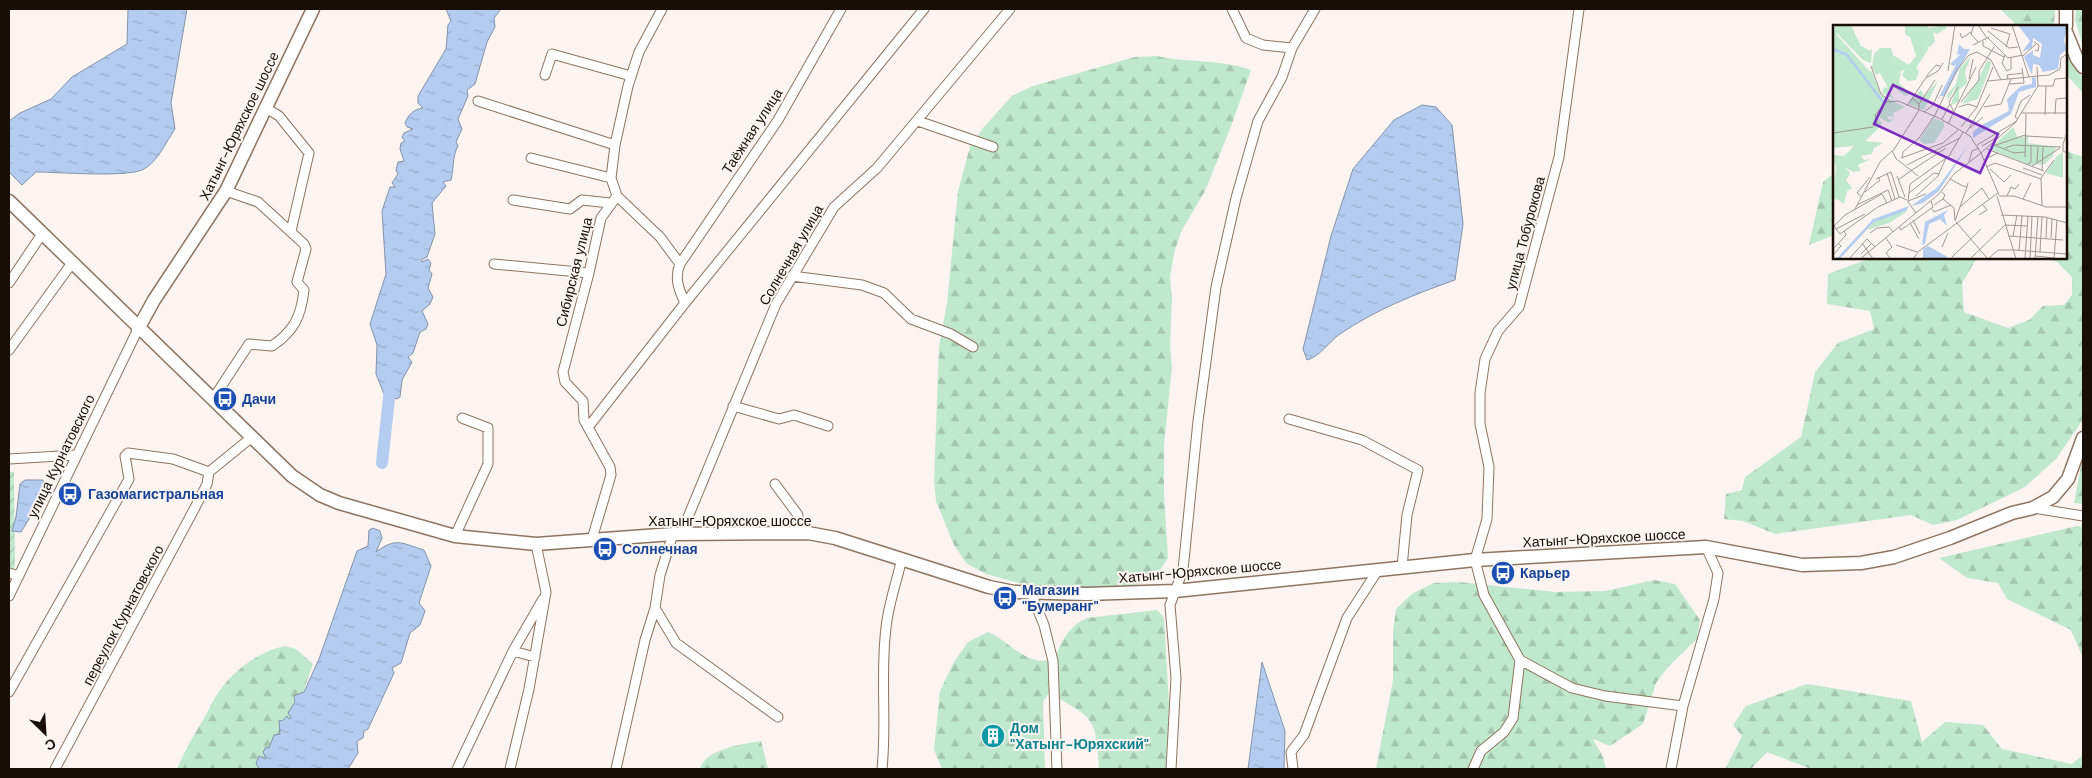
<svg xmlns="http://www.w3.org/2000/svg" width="2092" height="778" font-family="'DM Sans',sans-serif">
<defs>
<pattern id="forest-firs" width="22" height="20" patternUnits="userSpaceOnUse" patternTransform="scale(1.25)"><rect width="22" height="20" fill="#c0e8cd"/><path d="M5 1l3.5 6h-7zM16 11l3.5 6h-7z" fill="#a4c6af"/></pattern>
<pattern id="garden-furrows" width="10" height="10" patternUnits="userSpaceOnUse" patternTransform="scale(1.25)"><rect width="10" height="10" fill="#c0e8cd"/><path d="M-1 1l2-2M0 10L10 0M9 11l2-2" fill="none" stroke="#a4c6af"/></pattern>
<pattern id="water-ripples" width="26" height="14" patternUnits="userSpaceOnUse" patternTransform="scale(1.25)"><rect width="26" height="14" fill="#b3ccf0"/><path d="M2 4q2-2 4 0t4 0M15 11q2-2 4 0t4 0" fill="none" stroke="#99aecc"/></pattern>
</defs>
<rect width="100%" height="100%" fill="#fbf4f0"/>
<path fill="url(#forest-firs)" d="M2000,9H2055L2054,26H2013L2014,22Z
M2076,9H2083V46L2075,20Z
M2066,53L2083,78V93L2066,74Z
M1157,56C1188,63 1220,59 1251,70L1230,129L1205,191L1182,230L1175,249L1170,277L1172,298L1170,345L1172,367L1164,445V494L1168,558L1155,578L1131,587L1107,591L1034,587L986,574L966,563L954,545L936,501L934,480L939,347L947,303L958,191L970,147L983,128L1012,96L1033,86L1135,57Z
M2066,151L2083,157V415L2082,421L2056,459L2025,487L1957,520L1933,525L1911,515L1775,534L1743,521L1724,519L1726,494L1742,490L1745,477L1801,437L1815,372L1838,343L1874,329L1870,311L1827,304L1828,274L1871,258H1977L1962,283L1964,312L2008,328L2029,320L2043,306L2064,305L2072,295V277L2057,262L2042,258H2066Z
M1834,173V235L1809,245L1823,182Z
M2083,455V504L2074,503Z
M2077,526L2083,527V658L2071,630L2007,599L1998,583L1967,578L1939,558Z
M1654,580L1675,584L1700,620L1697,639L1668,667L1656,683L1643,724L1610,746L1593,739L1603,757L1606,769H1376L1393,680V632L1396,609L1413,593L1434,583L1458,582L1556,592L1605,591Z
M1157,610L1164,618L1169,704L1166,769H1099C1097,717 1093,718 1049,693L1043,702L1045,769H942L934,750L940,691L954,662L968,642L988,632C1013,643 1027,669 1055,658C1062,640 1069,626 1087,618Z
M285,646L296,649L313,664L284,747L266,769H177C185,750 195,733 206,715C209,710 210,705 213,701C228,674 256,652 285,646Z
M1807,684L1911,701L1922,742L1945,722L1983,725L2002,749L2072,764L2083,755V769H1811L1767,752L1751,769H1725L1742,736L1733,725L1746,706Z
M761,741L768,769H700C705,749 743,744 761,741Z"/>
<path fill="url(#garden-furrows)" d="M9,472H14L15,565L9,580Z"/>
<path fill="url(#water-ripples)" stroke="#8493aa" d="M128,9H187L171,103L175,129C166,142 158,161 144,169C129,178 58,172 36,172L22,185L9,172V121L20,113L51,99L72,77L127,44Z
M446,9H501L494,18L495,27L487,42L475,84L467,90L468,96L458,119L462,129L456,142L458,146C452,157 454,168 451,180L443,182L446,186L432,203L435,234L427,257L421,260L422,262L428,259L431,263L429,270L432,274L428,288L433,297L430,304L422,311L428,324L426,329L420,332L413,353L408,357L412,362L402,380L400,397L397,399L384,394L376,374L377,345L370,324L386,274L382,211L390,187H395L392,183L398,174L396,170L398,162L404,161L400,149L401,143L405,141L402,137L404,133L413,129L407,127L405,123C408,115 414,109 423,108L418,103V96L446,49L448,25L451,21Z
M1422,105L1436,107L1452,125L1463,224L1455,280C1415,294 1375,310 1340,334C1328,342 1321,356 1307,360L1303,349L1331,236L1353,169L1394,120Z
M25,480H43L44,484L31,516L21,532L12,531L16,517L20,484Z
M373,528L380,531L382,538L376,552C396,537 401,543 424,550L431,566L419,603L425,611L420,625L410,633L401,663L392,668L394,673L368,729L364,731L363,738L357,741L358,753L348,769H259L256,763L259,756L266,759L263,752L266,747L269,748L274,735L280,734L279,720L282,721L287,716L289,719L291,718L288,713L295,702L294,696L304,692L319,659L357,551L368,546L369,530Z
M1262,662L1285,731L1284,769H1248Z"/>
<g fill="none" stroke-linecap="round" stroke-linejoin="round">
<path stroke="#b3ccf0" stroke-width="12" d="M382,463L391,380"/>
<g stroke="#8f745f" stroke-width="11">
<path id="street" d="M1232,9L1246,38L1263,45L1292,48
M1579,9L1559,157L1519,307L1498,331L1485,359L1480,393V424L1489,467L1487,519L1475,560L1484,595L1520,660L1572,688L1605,696L1683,706
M545,75L552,54L631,76
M478,101L615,145
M266,108L279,116L309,153L291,231
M918,121L993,147
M531,158L611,178
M617,196L660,237L680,264
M513,200L570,209L582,200L610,203
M494,264L589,273
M792,276L862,285L884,293L911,319L951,334L973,347
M9,283L42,234
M685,303C679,290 674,278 680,264L778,120L841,9
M9,350L72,263
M213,399L249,344L272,346C294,331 301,317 304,290L297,282L306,249L304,244L258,202L226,191
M733,406L779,419L794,415L828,426
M1289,419L1362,440L1418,470L1407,515L1402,567
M589,426L685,303L924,9
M9,459L76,455
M775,484L798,515V533
M2034,508L2083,516
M673,534L660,575L655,608L676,643L778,717
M681,534L776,304L834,207L877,168L1010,9
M455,536L488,464V428L462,418
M592,539L611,475L610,467L584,420L583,401L565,382L563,372L589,273L601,218L617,196L611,178L615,145L628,86L639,52L662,9
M9,573L19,576
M1031,593L1044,625L1053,661L1057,769
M9,596L138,329
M513,651L535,657
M9,692L129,479L125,456L128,453L173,459L209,472
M55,769L199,500L207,484L209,472L252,437
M457,769L513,651L543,599
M510,769L529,689L546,592L536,544
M616,769L645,640L655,608
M882,769C887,722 880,675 886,628C888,605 897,581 902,558
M1171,769L1176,678L1170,605L1183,570L1198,421L1216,287L1236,198L1258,121L1282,77L1292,48L1315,9
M1293,769L1291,752L1304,735L1347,618L1378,570
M1473,769L1481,751L1504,732L1513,718L1520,660
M1671,769L1683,706L1714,599L1718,573L1706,547"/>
</g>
<g stroke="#8f745f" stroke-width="15">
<path id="secondary" d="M2066,26V9
M2066,32L2077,59L2083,67
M9,201L292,476L320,495L339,503L455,536L536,544L673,534L808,533L835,538L989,587L1014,592L1086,594L1175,591L1475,560L1706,547L1802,565L1861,563L1894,557L1950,538L2012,513L2033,508L2053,497L2068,479L2083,438
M138,329L154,300L226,191L313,9"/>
</g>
<use href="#street" stroke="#fff" stroke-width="9"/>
<use href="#secondary" stroke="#fff" stroke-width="12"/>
</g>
<defs>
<g id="bus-disc" transform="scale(1.25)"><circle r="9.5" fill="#1a4fb4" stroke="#fbf4f0"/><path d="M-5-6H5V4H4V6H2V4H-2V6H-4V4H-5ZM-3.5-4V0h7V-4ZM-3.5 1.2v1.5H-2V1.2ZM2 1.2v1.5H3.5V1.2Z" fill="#fff"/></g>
<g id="building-disc" transform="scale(1.25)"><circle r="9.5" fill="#0f9aa8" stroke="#fbf4f0"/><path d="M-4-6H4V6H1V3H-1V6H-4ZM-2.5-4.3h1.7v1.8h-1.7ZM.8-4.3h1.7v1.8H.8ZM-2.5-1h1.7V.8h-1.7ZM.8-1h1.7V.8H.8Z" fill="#fff"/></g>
</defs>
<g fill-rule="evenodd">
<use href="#bus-disc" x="225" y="399"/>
<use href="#bus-disc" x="70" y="494"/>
<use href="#bus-disc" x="605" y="549"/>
<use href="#bus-disc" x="1503" y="573"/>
<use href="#bus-disc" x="1005" y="598"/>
<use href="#building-disc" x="993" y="736"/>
</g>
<g text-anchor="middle" stroke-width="4" stroke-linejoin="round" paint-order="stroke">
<g font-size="14" fill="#180e06" stroke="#fbf4f0">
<text transform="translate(239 126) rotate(-64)" y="5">Хатынг-Юряхское шоссе</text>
<text transform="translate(752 131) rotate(-57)" y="5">Таёжная улица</text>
<text transform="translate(1525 233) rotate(-75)" y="5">улица Тобурокова</text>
<text transform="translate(791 255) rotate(-60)" y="5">Солнечная улица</text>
<text transform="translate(574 272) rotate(-76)" y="5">Сибирская улица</text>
<text transform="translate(61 456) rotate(-64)" y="5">улица Курнатовского</text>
<text x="730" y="526">Хатынг-Юряхское шоссе</text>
<text transform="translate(1604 538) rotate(-3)" y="5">Хатынг-Юряхское шоссе</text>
<text transform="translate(1200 571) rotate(-5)" y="5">Хатынг-Юряхское шоссе</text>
<text transform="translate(123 615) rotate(-62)" y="5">переулок Курнатовского</text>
</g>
<g font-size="14" font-weight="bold" fill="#164399" stroke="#fbf4f0" text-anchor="start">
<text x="242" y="404">Дачи</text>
<text x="88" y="499">Газомагистральная</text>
<text x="622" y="554">Солнечная</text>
<text x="1520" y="578">Карьер</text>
<text x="1022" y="595">Магазин<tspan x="1022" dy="16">"Бумеранг"</tspan></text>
</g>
<g font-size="14" font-weight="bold" fill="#0d838f" stroke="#fbf4f0" text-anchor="start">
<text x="1010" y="733">Дом<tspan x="1010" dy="16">"Хатынг-Юряхский"</tspan></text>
</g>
</g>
<g transform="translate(1833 25)">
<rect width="234" height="234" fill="#fbf4f0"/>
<path d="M0,0L2,6V0H18L28,21L37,26L39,24L38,38L30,35L3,7L4,10L37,47L38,45L48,70L72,82L60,88L61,92L54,91L56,95L62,93L56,98L43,90L49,98L47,102L32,116L50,118L41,123L39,129L28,131L31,135L38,134L25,140L28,146L20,147L12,142L17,148L13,155L19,163L14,166L11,179L4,174L0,175L3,143L0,130L11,131L21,121L0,123ZM72,0H94L96,3L111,0L114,3L104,9L100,7L102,16L97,22L93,21L96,23L83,43L86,46L83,55L75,56L69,50L72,44L68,46L66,58L78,69L72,71L59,61L57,68L62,75L49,68L51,62L55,63L47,48L43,50L39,42L41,29L47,23H58L60,30L76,40L83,31L77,12L72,9ZM138,31L132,47L134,58L126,65V77L118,80L123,62L115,75L114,70L123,59L127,43ZM154,36L158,37L157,43L145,74L129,79L144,57ZM105,56L91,85L77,80L76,76L88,65L91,71ZM101,93L111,97V102L101,118L91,119L86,115ZM75,186L56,198L34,205L43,194Z" fill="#c0e8cd"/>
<path d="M230,127V153L213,148L224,131Z" fill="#c0e8cd"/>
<path d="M180,102L185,113L195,110V118L223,122L220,131L212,139L196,140L157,124Z" fill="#c0e8cd"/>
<path d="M185,0H234L231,16L234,24L227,30L225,44L210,47L206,40L200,39L199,50L191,32L200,25V30L207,33L209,19L200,13L199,23L189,27L197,16ZM126,19L131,24H137L111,71H107L99,85L124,38L121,41L117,39L128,29L124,30ZM199,52L203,53V62L186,67L178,89L140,113V107L147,101L176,86L174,74L188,61L199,59ZM136,119L106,166L90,178L78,181L105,162ZM76,181L73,186L41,197L38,195ZM115,185L111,190L114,201L107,194L96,199L92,219L89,220L92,197ZM95,221L113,231L116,234H90V224Z" fill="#b3ccf0"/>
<path fill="none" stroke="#b3ccf0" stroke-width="2.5" d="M0,24L14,30L50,77M5,234L42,194"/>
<path fill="none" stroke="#a09892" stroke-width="1" d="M141,0L138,9L145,17M145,0L154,13M179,0L196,52M158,3L177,9L173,22M155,6L176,23L185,22M127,8L129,13L138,7M155,13L175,33L190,30M150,16V21L171,32M201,17L206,20L205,26L202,25M140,20L156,12M172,30L169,38L174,46L178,44V32M190,31L203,19M38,41L48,69L56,75M115,46L122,0M146,46L161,22M93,53L105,46L110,38M136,54L140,34M175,54L174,50L190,48M155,56L216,50L227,44L228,33L234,29M176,59L191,58L189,43M205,61H220L222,54L234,53M128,77L146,55V46M86,79L102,55M74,81L96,48L103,40L107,41M126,82L135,79L144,82M151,82L168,79L178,54M91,87L100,80L109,60M121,87L116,77L125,62M188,88H234M222,89L223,74L234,73M212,90L213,61M109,94L117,79M185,94L182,92L188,76L197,70M115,99L143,42M128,102L144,82L160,42M137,103L150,92M234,107L230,119V126L234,128M0,108L40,102L44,98L42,90L53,77L65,76L106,93L137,111L148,128L182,98L205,61L204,42M133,108L157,69M193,111L230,113M159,119L181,128L192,127M144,120L184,96M163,120L192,110M149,121L163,113M172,123L181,120L228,122M154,124L211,146M60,126L86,85V79L79,73M192,132L193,89M68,133L110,118L125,105M69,133L70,127L86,113L102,90L124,45L136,30L144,27L158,35L168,55M65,135L85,151M150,135L165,128M136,137L139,126L146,123M204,137L205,122M74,140L127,113M193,140L198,137V121M199,141L227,123M153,142L162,138L208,154M190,143L209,150M157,144L171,157L178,150M79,145L113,123M209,146L210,122M54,148L62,174M64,151L72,172M43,154L58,147L66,172M117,154L130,161L134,162L135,158M65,155L79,145M32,167L47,155L45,152M76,168L101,148L106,149M28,171L24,168L37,152M83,171L105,151L113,133M164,171L183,234M166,171H181L213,182H234M174,171L178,162L182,164L186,159M110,174L121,183L122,195M190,174L198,158M75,176L93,169M24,180L55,165L59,176M101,180L110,174L112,170L109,167M209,181L208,153L221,135M127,182L149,163L156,174M98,183L101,187L118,180M22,184L47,137L59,126L64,135M83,188L75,177L77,159L116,131L130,107M146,190L154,185L150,180M168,190L212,192L234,198M80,195L87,209M122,196L134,162M123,197L155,234M77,198L86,214M1,201L7,209L45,182L67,172L74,175M0,202L12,190L49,169L54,178M66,202L68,205L100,182L98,176M3,204L32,189M37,208L44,203L56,202L60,207M175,211L230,215M180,211L184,190M53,213L59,222L53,228L58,234M213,213L214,192M218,213L219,194M29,218L40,234M63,220L84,227M109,222L115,208M0,224L13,210L11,206M181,225L234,229M186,226L189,190M207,227L209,192M28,229L39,218M0,230L8,221L5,218M202,231L221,233M119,232L148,204M16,234L34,214L42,222M27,234L106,169L121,149L148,128L166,170M80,234L86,226L165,168M137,234L172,200L194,201M155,234L165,225H181M192,234L195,191M197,234L199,191M202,234L205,191M221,234L224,195"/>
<path fill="#7b2cbf" fill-opacity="0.15" stroke="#7b2cbf" stroke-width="2.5" d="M60,60L165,109L147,148L41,99Z"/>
<rect width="234" height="234" fill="none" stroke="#180e06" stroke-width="2.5"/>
</g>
<rect width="2092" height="778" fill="none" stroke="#180e06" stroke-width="20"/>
<g transform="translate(45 733) rotate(155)" stroke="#fbf4f0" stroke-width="4" paint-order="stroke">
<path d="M0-4L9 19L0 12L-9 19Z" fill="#180e06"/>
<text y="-8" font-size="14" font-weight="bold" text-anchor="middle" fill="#180e06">С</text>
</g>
</svg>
